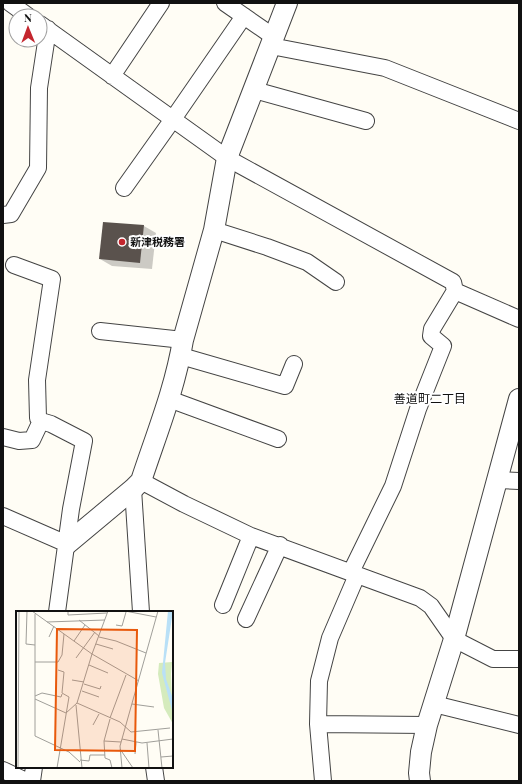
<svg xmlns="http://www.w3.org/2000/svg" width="522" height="784" font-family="'Playfair Display','Noto Sans JP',serif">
<rect width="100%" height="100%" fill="#fffdf5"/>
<path fill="#0003" d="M104,223L144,226L156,233L152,269L112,266L100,259Z"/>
<path fill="#5a524d" d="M103,222L144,225L140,263L99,259Z"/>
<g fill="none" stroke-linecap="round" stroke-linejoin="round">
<g stroke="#444" stroke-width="18">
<path id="minor" d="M10,3L28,16
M225,3L274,37
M40,24L227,158L453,282L455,291L519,319
M271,46L385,68L519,121
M112,76L161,3
M254,90L366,121
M124,188L173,119L244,16
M3,215L11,214L38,168L39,88L48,29
M214,230L267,247L307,262L336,282
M14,265L52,279L37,380L38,418L41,421L51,424L84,441L71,509L57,612
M100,331L183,340
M181,356L285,386L294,364
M169,399L278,439
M3,437L19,441L32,440L41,421
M498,480L519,481
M141,481L184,504L251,536L420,598L431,606L454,639L493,659H519
M133,489L141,612
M3,516L67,544
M351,572L393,486L418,409L443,346L431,336L432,329L455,291
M223,605L251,536
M246,619L280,545
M434,704L519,725
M318,724L427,725
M154,767L156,781
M3,770L26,781
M32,781L34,767
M323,781L318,724L319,681L330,638L357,575"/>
</g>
<g stroke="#444" stroke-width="22">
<path id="tertiary" d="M67,544L133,489L141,481C156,435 175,389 183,340L214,230L227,158L287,3
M420,781L419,773L421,752L427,725L454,639L519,399"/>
</g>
<use href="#minor" stroke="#fff" stroke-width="16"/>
<use href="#tertiary" stroke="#fff" stroke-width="20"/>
</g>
<circle fill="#c4262e" stroke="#fff" stroke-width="1.5" cx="122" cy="242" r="4"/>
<g text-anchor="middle" stroke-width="4" stroke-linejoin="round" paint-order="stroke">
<g font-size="11" font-weight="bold" fill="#111" stroke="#fff" text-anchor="start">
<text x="130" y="246">新津税務署</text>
</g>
<g font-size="12" fill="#111" stroke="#fff">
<text x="430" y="403">善道町二丁目</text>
</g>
</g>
<g transform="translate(16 611)">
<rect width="157" height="157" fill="#fffdf5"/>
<path d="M156,51L155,63L157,113L148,97L142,63L143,52Z" fill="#d5ebbd"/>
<path d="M152,0H157L149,52L150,68L157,88V103L146,62Z" fill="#b9e0f7"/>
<path fill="none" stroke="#a09f9a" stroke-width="1" d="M11,0L10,33L19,34M16,0L76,43L123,70M52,0V4L91,2M109,0L140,6M19,3V125L53,141L64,151M63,9L83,25M31,11L89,9M100,14L106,15L110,1M33,26L38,15M83,26L100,30L130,42M58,30L69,14M80,33L97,38M60,47L79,21M19,51H42L46,44L48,23M73,54L92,62M56,69L68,71M68,73L84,78L85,75M66,80L83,86M19,85L26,82L45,86L46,83M19,88L50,102M61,92L104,111L115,121L154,117M116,93L138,96M60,94L66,157M50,102L61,92L76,43L92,0M94,107L110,64M94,108L88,130L89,147L94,149L96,157M77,114L83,103M142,119L146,157M106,128L126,132L157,128M88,130L105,131M131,132L133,157M104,138L117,157M119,143L120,131M145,146L157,145M64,149L73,150L74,144H89M2,157L3,0M41,157L53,86L46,82L48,61L42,59M106,157L104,135L142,0"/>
<path fill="#e8590c" fill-opacity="0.15" stroke="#e8590c" stroke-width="2" d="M41,18L121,19L119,140L39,139Z"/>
<rect width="157" height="157" fill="none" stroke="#111" stroke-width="2"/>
</g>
<rect width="522" height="784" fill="none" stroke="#111111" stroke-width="8"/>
<g transform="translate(28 28) rotate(359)"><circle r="19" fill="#ffffff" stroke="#a0a0a0"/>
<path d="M0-3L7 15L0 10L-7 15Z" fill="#c4262e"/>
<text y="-6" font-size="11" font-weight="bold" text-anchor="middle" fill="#111111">N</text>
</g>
</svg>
